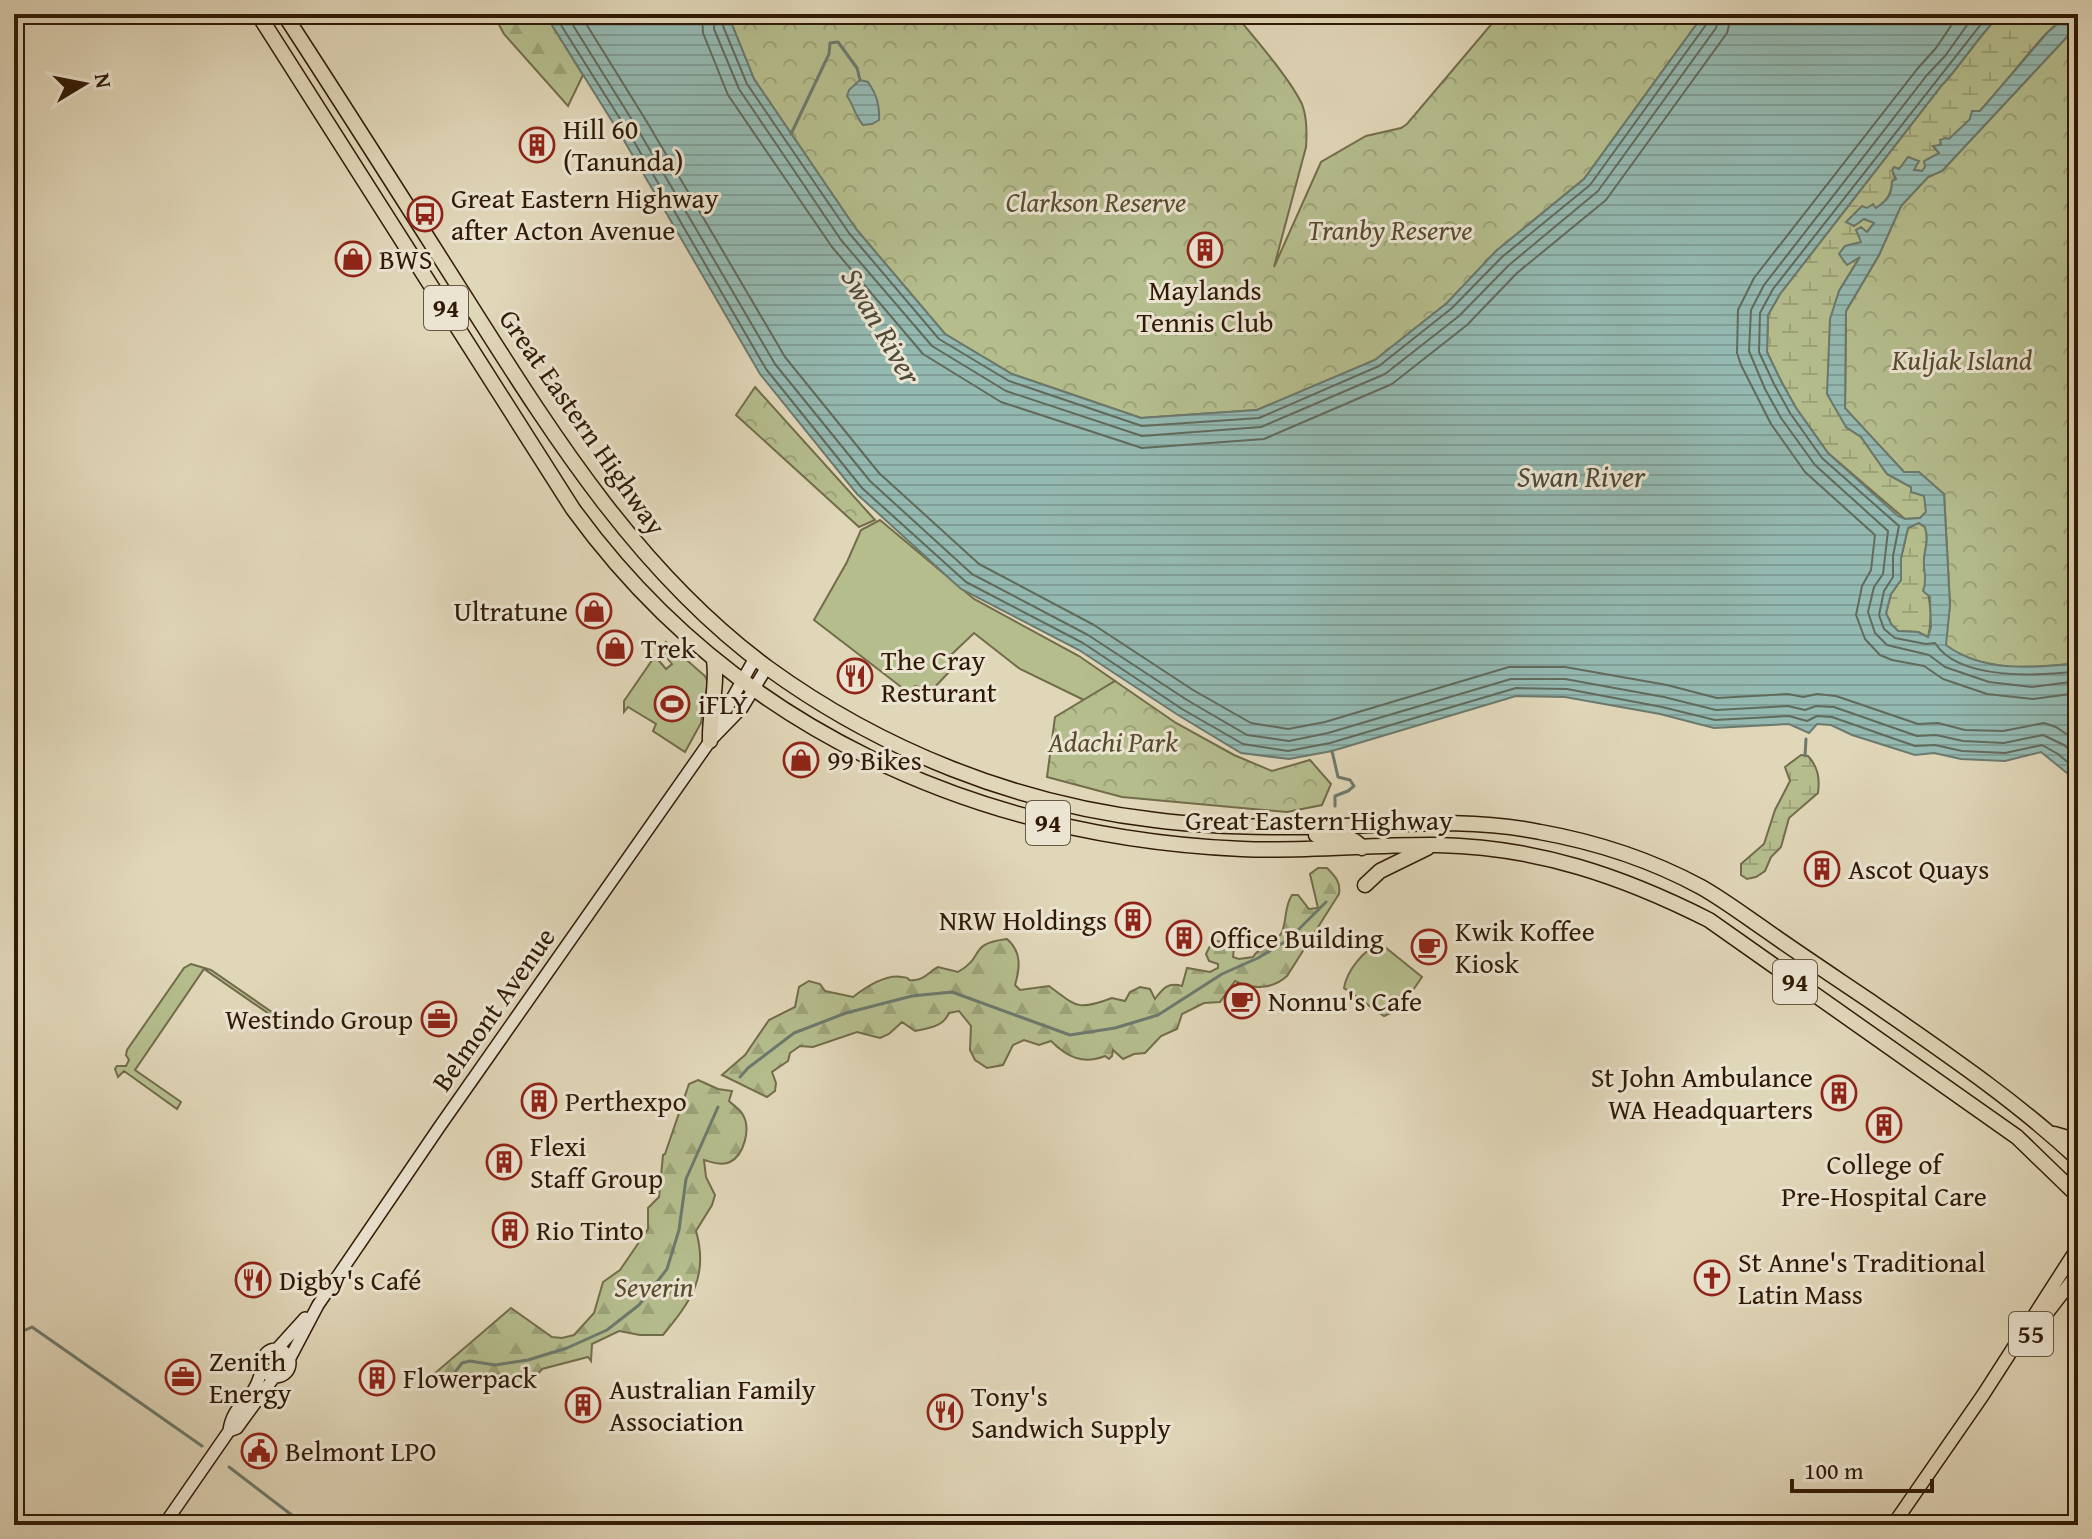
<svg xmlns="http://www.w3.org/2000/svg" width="2092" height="1539" font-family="'Gentium Book Plus',serif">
<defs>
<pattern id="forest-firs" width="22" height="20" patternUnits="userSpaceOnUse" patternTransform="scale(2)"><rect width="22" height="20" fill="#b5bd8d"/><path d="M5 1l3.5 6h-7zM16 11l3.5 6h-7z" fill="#9ca278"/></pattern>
<pattern id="wetland-marsh" width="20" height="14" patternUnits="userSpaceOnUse" patternTransform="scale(2)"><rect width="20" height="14" fill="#b5bd8d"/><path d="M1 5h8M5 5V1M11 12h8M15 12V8" fill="none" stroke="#9ca278"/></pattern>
<pattern id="park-crowns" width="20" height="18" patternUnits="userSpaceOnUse" patternTransform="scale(2)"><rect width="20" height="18" fill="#b5bd8d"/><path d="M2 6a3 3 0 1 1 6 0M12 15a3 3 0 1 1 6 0" fill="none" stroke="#9ca278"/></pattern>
<pattern id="water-rules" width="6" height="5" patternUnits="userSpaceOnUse" patternTransform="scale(2)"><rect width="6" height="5" fill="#94b9b1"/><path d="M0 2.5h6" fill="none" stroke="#809e97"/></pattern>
</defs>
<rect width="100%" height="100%" fill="#e0d6b8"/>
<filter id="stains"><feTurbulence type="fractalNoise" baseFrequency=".0025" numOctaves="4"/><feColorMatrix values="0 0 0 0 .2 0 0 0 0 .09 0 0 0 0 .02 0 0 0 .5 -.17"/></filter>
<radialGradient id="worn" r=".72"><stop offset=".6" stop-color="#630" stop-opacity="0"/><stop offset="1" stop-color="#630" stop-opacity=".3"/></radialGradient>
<path fill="#b5bd8d" stroke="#726c4a" stroke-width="2" d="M880,520L974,599L1079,656L1115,681L1086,701L1020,669L974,633L952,654L950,671L931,691L915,686L909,693L814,620L847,562L861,530Z
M666,642L705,676L708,682L701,723L685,752L653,731L656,724L628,707L624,712V701L655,656L666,669L672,664L660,649Z
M1380,943L1422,977L1400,1009L1384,1016L1344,988C1347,970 1364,950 1380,943Z
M191,964L211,970L282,1019L283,1023L277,1027L276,1024V1027L266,1024L272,1016L204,969L135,1070L181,1102L177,1109L124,1071L118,1077L115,1069L117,1066H126L129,1060L126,1055L127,1050L184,968Z"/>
<path fill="url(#forest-firs)" stroke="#726c4a" stroke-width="2" d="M493,14H545L583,75L568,106L504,34Z
M1318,868H1327C1335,876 1341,882 1339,894L1287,976C1273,989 1252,990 1235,981L1220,1002L1204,1003L1182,1014L1177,1029L1161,1036L1145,1053L1134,1054L1123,1059L1113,1050L1112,1056L1109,1059L1105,1056C1083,1065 1067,1057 1051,1041L1039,1045L1024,1040L1013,1045L1003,1065L987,1068L975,1060L970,1050L971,1026L959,1011L949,1013C943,1027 929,1028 915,1031L902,1022L889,1034L880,1038L857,1032L813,1047L800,1046L790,1053L788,1061L772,1072L776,1083L775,1091L767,1097L722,1075L745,1055L769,1020L795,1007L799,987L809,981L820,984L825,991L853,997C866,987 885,974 902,977C914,978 903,981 915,980C924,980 930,971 938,967L958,972C986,956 967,944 1007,939C1022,952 1020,968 1015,985L1020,990L1049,986C1077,1007 1078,1011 1112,998L1125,1001L1130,992L1140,987L1150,989L1155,999C1163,988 1168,982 1182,986L1187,968L1210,972L1218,968V964L1209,961L1206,954L1210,946L1217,941L1230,943L1234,947L1233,957L1239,959L1253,957C1261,944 1278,942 1282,932C1287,920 1284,907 1292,895H1298L1309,909L1318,908L1310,874Z
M698,1080L718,1089L732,1091L729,1101C734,1106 740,1109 743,1115C751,1129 744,1155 730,1162C722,1166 712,1162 704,1160L706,1177L715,1195L712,1205L696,1231C709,1276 691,1301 663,1335H640L619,1331L592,1344L591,1361L588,1357L542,1369L529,1385L506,1374L465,1377L457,1387L434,1374L511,1308L552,1337L562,1338L574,1335L594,1313L603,1282L620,1270L648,1229V1208L659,1197L663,1155L665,1154L689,1084Z"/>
<path fill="url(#wetland-marsh)" stroke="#726c4a" stroke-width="2" d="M2001,14H2069C2061,21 2052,27 2045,35C2019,62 1967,137 1934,147L1939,153L1922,171L1894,168L1893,174L1896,179L1892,181C1892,201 1878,207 1864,219L1875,222L1861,239V255L1839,291L1846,427L1861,437L1887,474L1911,487V492L1925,495L1926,512L1920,518L1905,519L1828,453L1796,408L1781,381L1767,352L1768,315L1780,294L1942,85C1963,63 1978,36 2001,14Z
M1918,523L1925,527C1930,543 1923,551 1924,565C1926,590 1935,612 1928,637L1918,632L1898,631L1891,624L1886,613L1891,594L1901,580V558L1908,528Z
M1801,755L1808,756C1818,767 1820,778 1818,793L1789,818L1781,847L1771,857L1765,871L1756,877L1747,879L1741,875V864L1764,844L1775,810L1790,781L1785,767Z"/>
<path fill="url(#park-crowns)" stroke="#726c4a" stroke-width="2" d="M735,14H1235C1255,39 1289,77 1302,104C1307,117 1307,134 1306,147L1274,267L1321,162L1366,136L1401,128L1407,124L1500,14H1704L1584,179L1496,251L1447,303L1375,360L1257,410L1141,418L1012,374L945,334L856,229L754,79L731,22Z
M2078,25V663C2035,668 1983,673 1945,645L1950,605L1944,494L1904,472L1845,409L1846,311L1879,255L1901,206L1928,177L1942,171Z
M755,387L875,520L859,527L736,415Z
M1115,681L1176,723L1234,755L1272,771L1310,760L1331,784L1322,805L1287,812L1122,797L1047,777L1055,717Z"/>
<path fill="url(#water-rules)" stroke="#6c796d" stroke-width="2" fill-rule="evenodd" d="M545,14H735L731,22L754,79L856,229L945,334L1012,374L1141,418L1257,410L1375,360L1447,303L1496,251L1584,179L1704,14H2001C1978,36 1963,63 1942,85L1780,294L1768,315L1767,352L1781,381L1796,408L1828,453L1898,516L1905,519L1920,518L1926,512L1924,496L1911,492V487L1887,474L1861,437L1846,427L1827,394L1830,319L1839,291L1860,257L1847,265L1839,254L1845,246L1861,242L1856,230L1861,227L1867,232L1874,223L1864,219L1854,226L1846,222L1862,206L1867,208L1873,204L1876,208C1887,200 1892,196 1892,181L1896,179L1892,170L1894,167L1899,169L1908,157L1919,161L1914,170L1922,171L1925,167L1924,161L1939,153L1933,146L1941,145L1940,140L1945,138L1949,139L1970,119L1972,111H1980L2047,33L2069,14H2078V25L1942,171L1928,177L1901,206L1879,255L1846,311L1845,408L1904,472H1919L1944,494L1950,605L1946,645C1983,673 2035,668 2078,663V782L2041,752L2005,761L1961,759L1934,753L1915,755L1852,735L1831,725L1817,724L1809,733L1789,724L1714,728L1660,714L1565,697L1516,696L1332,751L1289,759L1241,753L1178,715L1079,650L961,589L857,494L760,374L622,137ZM1919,523L1925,527C1929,540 1925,547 1924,559C1923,572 1928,579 1923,591L1930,597L1931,627L1928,637L1918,632L1898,631L1891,624L1886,613L1891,594L1901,580V558L1908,528Z
M860,80L868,82C876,94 880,104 879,120L872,124L863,125C854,114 854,106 847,96L849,90Z"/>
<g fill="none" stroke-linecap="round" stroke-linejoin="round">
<path stroke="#626a5c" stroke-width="2" d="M554,14L629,133L766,369L862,488L966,582L1083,643L1182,709L1243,744L1288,751L1330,743L1516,688L1567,689L1662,707L1715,720L1789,716L1807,721L1817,716L1832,717L1915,746L1935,745L1962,751L2005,753L2042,745L2058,754L2078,771
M566,14L637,128L775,364L870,481L972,574L1088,635L1187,700L1247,735L1289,741L1328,733L1511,679H1565L1664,697L1716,710L1788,706L1805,710L1816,706L1834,707L1917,736L1936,735L1963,741L2004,743L2043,735L2064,745L2078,758
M580,14L647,122L785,357L879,473L979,564L1094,625L1193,690L1251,723L1288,729L1325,722L1509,667H1565L1667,685L1717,698L1788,694L1803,697L1817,694L1836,696L1918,724L1938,723L1965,730L2003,731L2044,723L2056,727L2078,742
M702,14L703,33L728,95L832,247L923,354L1001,402L1142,448L1264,439L1392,384L1467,325L1517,273L1606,200L1727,33L1732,14
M715,14L714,29L739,89L841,240L932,346L1006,391L1142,436L1261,427L1385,374L1459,316L1509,265L1598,191L1716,28L1720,14
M726,14L723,26L747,84L849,233L939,339L1009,381L1142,426L1259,418L1379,366L1452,308L1502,257L1590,185L1708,22L1710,14
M1959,14L1936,48L1918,68L1754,278L1738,310L1737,353L1741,365L1771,424L1805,472L1875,535L1871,570L1862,586L1856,615L1865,639L1880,655L1892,660L1924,666L1943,679L1987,694L2033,699L2078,693
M1975,14L1945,56L1927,75L1764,285L1751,310L1749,351L1765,389L1781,418L1815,465L1888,531L1883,574L1874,587L1868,612L1875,633L1887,645L1929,655L1945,667L1989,682L2032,687L2078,681
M1989,14L1773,289L1760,313L1759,352L1774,384L1790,413L1822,458L1899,526L1893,556V577L1884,591L1879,615L1884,629L1895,638L1926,644L1935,643C1959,681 2039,676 2078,671"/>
<path stroke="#6c796d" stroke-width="3" d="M791,134L829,54L830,43L838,42L857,68L860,80
M1332,751L1338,777L1350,780L1354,786L1348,791L1335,796V806
M1805,756L1806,739
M740,1077L748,1068L794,1033L846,1013L912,996L952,992L1070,1035L1115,1028L1158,1015L1222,974L1258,958L1288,940L1326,902
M14,1339L17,1334L32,1327L202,1446
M445,1385L462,1363L470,1361L495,1365L528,1360L567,1348L607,1330L639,1305L667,1269L679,1230L686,1179L718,1107
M229,1467L293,1516"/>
<g stroke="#301a06" stroke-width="14">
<path id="secondary" d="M712,734L755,658
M277,1349L305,1318
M262 1363a14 14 0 1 1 28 0a14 14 0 1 1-28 0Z
M289,1360L318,1305L440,1126L710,741L742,708L767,667
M229,1431C231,1413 241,1405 252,1392C258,1385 259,1376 263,1368
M164,1525L229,1431L237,1428L275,1376"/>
</g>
<g stroke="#301a06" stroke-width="15">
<path id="primary" d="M2024,1343L2078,1273
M1893,1525L1983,1395L2078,1247"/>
</g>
<g stroke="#301a06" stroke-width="17">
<path id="trunk" d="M258,14L573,509C732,728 976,837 1242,849C1307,852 1372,844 1438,845C1537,847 1622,876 1709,920L2017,1137L2078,1196
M284,14C344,106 403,199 462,292C549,429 635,570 768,668C881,750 1016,804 1155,820C1200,826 1246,827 1291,827C1375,828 1457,815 1540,832C1596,842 1651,860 1701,887C1724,900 1745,916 1767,931C1801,955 1836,978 1870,1001C1942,1051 2014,1099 2078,1159
M710,741C709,713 718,688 714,660
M1316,835C1333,837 1351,833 1362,848
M1365,885L1380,871L1427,848
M2054,1134L2078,1141"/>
</g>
<use href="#secondary" stroke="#ebe4d1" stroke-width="11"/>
<use href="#primary" stroke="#e0d6b8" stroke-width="12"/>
<use href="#trunk" stroke="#e0d6b8" stroke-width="14"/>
</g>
<defs>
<g id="building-ring" transform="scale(1.8)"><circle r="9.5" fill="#ebe4d1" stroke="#8f2418" stroke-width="1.5"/><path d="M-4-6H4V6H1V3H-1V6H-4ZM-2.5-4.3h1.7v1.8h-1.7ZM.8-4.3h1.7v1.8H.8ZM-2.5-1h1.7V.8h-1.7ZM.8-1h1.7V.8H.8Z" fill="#8f2418"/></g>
<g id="bus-ring" transform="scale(1.8)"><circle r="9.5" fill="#ebe4d1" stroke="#8f2418" stroke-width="1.5"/><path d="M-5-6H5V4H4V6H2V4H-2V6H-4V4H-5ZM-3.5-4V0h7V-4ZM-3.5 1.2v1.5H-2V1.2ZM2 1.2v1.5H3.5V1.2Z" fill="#8f2418"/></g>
<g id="shop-ring" transform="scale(1.8)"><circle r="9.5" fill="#ebe4d1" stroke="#8f2418" stroke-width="1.5"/><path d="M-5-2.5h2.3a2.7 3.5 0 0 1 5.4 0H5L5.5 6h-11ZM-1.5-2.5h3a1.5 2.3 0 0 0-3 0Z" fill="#8f2418"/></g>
<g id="restaurant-ring" transform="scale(1.8)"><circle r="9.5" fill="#ebe4d1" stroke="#8f2418" stroke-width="1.5"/><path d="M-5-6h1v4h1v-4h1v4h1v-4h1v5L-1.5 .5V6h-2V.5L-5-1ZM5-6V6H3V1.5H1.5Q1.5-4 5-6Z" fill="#8f2418"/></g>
<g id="stadium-ring" transform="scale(1.8)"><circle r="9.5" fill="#ebe4d1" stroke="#8f2418" stroke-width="1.5"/><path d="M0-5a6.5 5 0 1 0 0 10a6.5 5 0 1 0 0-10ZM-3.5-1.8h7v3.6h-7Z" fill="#8f2418"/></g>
<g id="cafe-ring" transform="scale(1.8)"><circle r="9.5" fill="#ebe4d1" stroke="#8f2418" stroke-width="1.5"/><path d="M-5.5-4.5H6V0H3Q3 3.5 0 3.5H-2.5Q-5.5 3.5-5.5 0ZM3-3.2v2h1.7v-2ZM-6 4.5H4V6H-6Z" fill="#8f2418"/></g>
<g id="office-ring" transform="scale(1.8)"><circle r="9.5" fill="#ebe4d1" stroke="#8f2418" stroke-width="1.5"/><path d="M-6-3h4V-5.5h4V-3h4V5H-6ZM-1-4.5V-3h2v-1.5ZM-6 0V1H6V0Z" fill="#8f2418"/></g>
<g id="church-ring" transform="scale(1.8)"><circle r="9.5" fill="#ebe4d1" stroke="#8f2418" stroke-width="1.5"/><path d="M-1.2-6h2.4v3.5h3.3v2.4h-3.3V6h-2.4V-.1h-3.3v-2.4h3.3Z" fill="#8f2418"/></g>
<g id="civic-ring" transform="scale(1.8)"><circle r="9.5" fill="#ebe4d1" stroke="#8f2418" stroke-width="1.5"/><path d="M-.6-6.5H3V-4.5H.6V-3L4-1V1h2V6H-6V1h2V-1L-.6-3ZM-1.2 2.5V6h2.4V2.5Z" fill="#8f2418"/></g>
</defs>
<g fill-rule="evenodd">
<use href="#building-ring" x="537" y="145"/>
<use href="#bus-ring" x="425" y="214"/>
<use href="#building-ring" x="1205" y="250"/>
<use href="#shop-ring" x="353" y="259"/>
<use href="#shop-ring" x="594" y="611"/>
<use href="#shop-ring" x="615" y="648"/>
<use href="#restaurant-ring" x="855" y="676"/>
<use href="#stadium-ring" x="672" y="704"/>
<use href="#shop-ring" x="801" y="760"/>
<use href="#building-ring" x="1822" y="869"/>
<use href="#building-ring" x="1133" y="920"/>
<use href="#building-ring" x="1184" y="938"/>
<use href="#cafe-ring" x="1429" y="947"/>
<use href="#cafe-ring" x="1242" y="1001"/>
<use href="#office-ring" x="439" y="1019"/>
<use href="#building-ring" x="1839" y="1093"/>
<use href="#building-ring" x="539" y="1101"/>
<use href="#building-ring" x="1884" y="1125"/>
<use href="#building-ring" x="504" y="1162"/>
<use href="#building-ring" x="510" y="1230"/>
<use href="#church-ring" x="1712" y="1278"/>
<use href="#restaurant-ring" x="253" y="1280"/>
<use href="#office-ring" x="183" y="1377"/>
<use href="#building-ring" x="377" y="1378"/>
<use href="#building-ring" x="583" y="1405"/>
<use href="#restaurant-ring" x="945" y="1412"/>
<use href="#civic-ring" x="259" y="1451"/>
</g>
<g text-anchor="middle" stroke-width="6" stroke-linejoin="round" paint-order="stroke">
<g fill="#ebe4d1" stroke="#685743" stroke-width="2">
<rect x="424" y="286" width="44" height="44" rx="6"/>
<rect x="1026" y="801" width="44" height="44" rx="6"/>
<rect x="1773" y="960" width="44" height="44" rx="6"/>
<rect x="2009" y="1312" width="44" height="44" rx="6"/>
</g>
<g font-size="26" font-weight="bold" fill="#301a06">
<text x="446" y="317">94</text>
<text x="1048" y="832">94</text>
<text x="1795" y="991">94</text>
<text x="2031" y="1343">55</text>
</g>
<g font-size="28" fill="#301a06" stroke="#ebe4d1" text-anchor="start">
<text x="563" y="139">Hill 60<tspan x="563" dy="32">(Tanunda)</tspan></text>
<text x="451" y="208">Great Eastern Highway<tspan x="451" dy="32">after Acton Avenue</tspan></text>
<text x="379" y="269">BWS</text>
<text x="1205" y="300" text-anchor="middle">Maylands<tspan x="1205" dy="32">Tennis Club</tspan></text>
<text x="568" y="621" text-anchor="end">Ultratune</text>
<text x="641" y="658">Trek</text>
<text x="881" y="670">The Cray<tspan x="881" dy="32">Resturant</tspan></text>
<text x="698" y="714">iFLY</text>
<text x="827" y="770">99 Bikes</text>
<text x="1848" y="879">Ascot Quays</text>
<text x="1107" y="930" text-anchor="end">NRW Holdings</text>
<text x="1455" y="941">Kwik Koffee<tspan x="1455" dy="32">Kiosk</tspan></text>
<text x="1210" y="948">Office Building</text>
<text x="1268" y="1011">Nonnu's Cafe</text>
<text x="413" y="1029" text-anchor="end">Westindo Group</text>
<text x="1813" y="1087" text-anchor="end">St John Ambulance<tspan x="1813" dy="32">WA Headquarters</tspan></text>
<text x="565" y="1111">Perthexpo</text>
<text x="530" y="1156">Flexi<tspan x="530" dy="32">Staff Group</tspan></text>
<text x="1884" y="1174" text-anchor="middle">College of<tspan x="1884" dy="32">Pre-Hospital Care</tspan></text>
<text x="536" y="1240">Rio Tinto</text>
<text x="1738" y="1272">St Anne's Traditional<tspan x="1738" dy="32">Latin Mass</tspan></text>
<text x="279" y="1290">Digby's Café</text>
<text x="209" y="1371">Zenith<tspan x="209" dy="32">Energy</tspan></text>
<text x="403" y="1388">Flowerpack</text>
<text x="609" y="1399">Australian Family<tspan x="609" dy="32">Association</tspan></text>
<text x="971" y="1406">Tony's<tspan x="971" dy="32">Sandwich Supply</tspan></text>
<text x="285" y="1461">Belmont LPO</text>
</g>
<g font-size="28" font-style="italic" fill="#584b2e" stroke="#ebe4d1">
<text x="1096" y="212">Clarkson Reserve</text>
<text x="1390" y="240">Tranby Reserve</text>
<text x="1962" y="370">Kuljak Island</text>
<text x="1113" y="752">Adachi Park</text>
<text x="654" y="1297">Severin</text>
</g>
<g font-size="28" fill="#301a06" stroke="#ebe4d1">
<text transform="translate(583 422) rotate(55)" y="10">Great Eastern Highway</text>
<text x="1319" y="830">Great Eastern Highway</text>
<text transform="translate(493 1009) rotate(-55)" y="10">Belmont Avenue</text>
</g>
<g font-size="30" font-style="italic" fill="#4e4a39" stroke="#ebe4d1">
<text transform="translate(881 326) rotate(60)" y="10">Swan River</text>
<text x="1581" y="487">Swan River</text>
</g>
</g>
<rect width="2092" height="1539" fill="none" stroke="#e0d6b8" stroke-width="48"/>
<rect x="16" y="16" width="2060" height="1507" fill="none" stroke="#301a06" stroke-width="4"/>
<rect x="24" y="24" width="2044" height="1491" fill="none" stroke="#301a06" stroke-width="2"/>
<g transform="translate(84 84) rotate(80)" stroke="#ebe4d1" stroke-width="6" paint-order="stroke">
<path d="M0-6L14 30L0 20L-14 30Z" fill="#301a06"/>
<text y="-12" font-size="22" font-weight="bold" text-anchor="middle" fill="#301a06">N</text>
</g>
<path d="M1792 1479v12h140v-12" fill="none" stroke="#301a06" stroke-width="4"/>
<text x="1804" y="1479" font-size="24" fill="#301a06" stroke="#ebe4d1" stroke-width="6" paint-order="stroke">100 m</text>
<rect width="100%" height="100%" filter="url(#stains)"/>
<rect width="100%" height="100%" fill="url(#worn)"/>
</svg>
